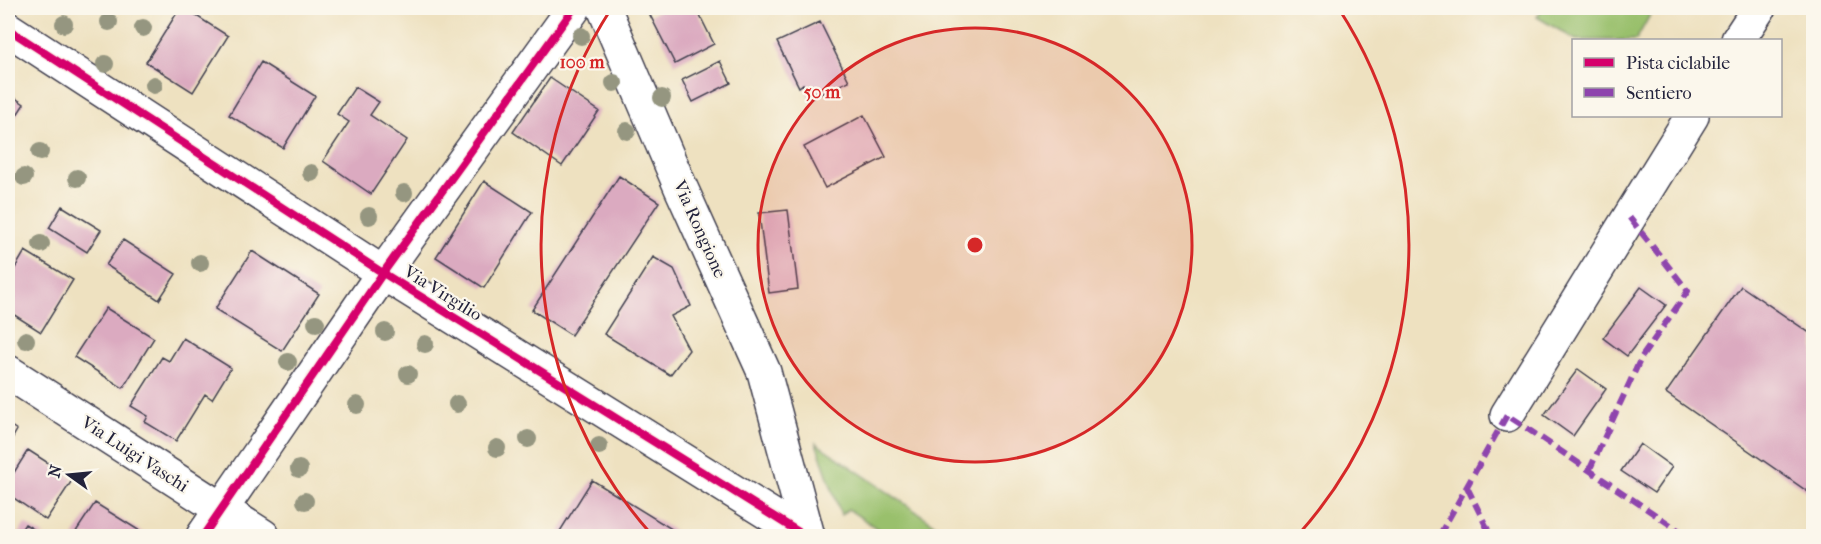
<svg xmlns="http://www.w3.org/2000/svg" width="1821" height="544" font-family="'IM FELL French Canon',serif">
<rect width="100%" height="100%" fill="#fbf7ec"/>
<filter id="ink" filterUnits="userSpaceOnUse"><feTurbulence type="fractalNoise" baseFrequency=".0167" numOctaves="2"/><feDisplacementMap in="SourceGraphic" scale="12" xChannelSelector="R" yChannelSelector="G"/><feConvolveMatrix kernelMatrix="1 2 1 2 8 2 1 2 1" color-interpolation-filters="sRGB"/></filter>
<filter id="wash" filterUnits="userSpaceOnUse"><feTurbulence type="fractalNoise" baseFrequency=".008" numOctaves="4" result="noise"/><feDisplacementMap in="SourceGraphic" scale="24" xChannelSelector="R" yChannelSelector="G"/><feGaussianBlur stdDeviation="1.35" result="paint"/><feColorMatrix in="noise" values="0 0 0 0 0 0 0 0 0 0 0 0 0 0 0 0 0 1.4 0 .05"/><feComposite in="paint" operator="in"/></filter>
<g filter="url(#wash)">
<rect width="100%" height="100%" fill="#eee1c0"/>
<path fill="#99c06c" stroke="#5e7154" stroke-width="1.5" d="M1543,8H1654L1636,40H1576L1537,17Z
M816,443L952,536H888L848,509L841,515Z"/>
<g id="blocks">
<path fill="#dbaac0" d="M180,8H184L228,36L193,92L146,62Z
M664,8H696L714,44L675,64L650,15Z
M820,22L849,81L810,99L803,84L799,87L777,42Z
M720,61L731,83L693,102L682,80Z
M261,62L315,96L283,148L229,115Z
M550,78L599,111L562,166L513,132Z
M355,87L379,102L370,115L407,140L371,194L323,161L349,122L337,114Z
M8,93L24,104L8,129Z
M864,115L886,157L825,188L804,147Z
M619,176L659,202L571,335L532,310Z
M484,181L532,212L484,288L436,257Z
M62,206L101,230L87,252L49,228Z
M788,210L798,289L769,293L759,213Z
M123,240L176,274L159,300L106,265Z
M25,251L73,280L41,332L8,311V280Z
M252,251L319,294L282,351L215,309Z
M653,257L674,269L691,306L671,316L689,350L670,375L604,334Z
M1741,286L1814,336V496L1666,393Z
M1641,287L1666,305L1627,356L1603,338Z
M106,308L154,338L123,388L74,357Z
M183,338L231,368L212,399L205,394L176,441L145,422L148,416L131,406L162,357L169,361Z
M1578,369L1606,389L1573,436L1544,415Z
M8,424L17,430L8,446Z
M1640,444L1672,467L1654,493L1621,471Z
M28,450L73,479L46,520L8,494V482Z
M592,480L683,536H557Z
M95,503L148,536H73Z
M25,524L45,536H17Z"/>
</g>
</g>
<g filter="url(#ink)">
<use href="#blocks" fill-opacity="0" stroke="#413f4f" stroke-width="1.5"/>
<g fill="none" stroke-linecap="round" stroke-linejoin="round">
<g stroke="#413f4f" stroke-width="36">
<path id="minor" d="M604,8L681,188L764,372L808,536
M8,29L383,273L805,536
M1738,40L1759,8
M8,372L263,536
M1507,415L1692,116
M203,536L383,273L574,8"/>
</g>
<use href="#minor" stroke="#fff" stroke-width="33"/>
<path stroke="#8e44ad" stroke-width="6" stroke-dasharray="12 6" stroke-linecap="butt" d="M1589,471L1641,358L1688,291L1629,217
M1467,487L1491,536
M1439,536L1507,415L1687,536"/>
<g stroke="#fbf7ec" stroke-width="11">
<path id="cycleway" d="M8,29L383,273L805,536
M203,536L383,273L574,8"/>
</g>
<use href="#cycleway" stroke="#d6006c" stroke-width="8"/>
</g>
<g fill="#959680">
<circle cx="109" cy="22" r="9"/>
<circle cx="64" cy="24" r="9"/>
<circle cx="143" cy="28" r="9"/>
<circle cx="581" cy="36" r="9"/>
<circle cx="105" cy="64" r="9"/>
<circle cx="614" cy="83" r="9"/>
<circle cx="154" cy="85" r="9"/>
<circle cx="662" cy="98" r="9"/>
<circle cx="627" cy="131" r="9"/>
<circle cx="40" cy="152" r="9"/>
<circle cx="311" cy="173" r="9"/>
<circle cx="24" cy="177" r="9"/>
<circle cx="77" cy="178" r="9"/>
<circle cx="404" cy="193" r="9"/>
<circle cx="369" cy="216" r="9"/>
<circle cx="41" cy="244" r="9"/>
<circle cx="200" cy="263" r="9"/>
<circle cx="316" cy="323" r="9"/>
<circle cx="385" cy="332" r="9"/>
<circle cx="26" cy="340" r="9"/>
<circle cx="425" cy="344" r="9"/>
<circle cx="288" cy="362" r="9"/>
<circle cx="408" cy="374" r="9"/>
<circle cx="457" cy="404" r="9"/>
<circle cx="357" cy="405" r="9"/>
<circle cx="528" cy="439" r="9"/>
<circle cx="599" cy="446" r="9"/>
<circle cx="497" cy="448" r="9"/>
<circle cx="299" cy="469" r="9"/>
<circle cx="305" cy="501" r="9"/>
</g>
</g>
<circle cx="975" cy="245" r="217" fill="#d62828" fill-opacity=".12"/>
<g fill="none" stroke="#d62828" stroke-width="3">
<circle cx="975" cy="245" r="217"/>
<path d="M652 535A434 434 0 0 1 611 9M1339 9A434 434 0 0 1 1298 535"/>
</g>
<g text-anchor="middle" stroke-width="4.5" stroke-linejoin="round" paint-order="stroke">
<g font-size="18" fill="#22223b" stroke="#fbf7ec">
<text transform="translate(700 229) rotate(66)" y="6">Via Rongione</text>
<text transform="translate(443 293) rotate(32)" y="6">Via Virgilio</text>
<text transform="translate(135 454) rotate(33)" y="6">Via Luigi Vaschi</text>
</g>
</g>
<circle cx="975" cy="245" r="9" fill="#d62828" stroke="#fbf7ec" stroke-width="3"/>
<g font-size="18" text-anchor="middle" font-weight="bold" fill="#d62828" stroke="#fbf7ec" stroke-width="4.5" stroke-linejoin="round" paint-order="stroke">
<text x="582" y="68">100 m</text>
<text x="822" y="98">50 m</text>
</g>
<rect width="1821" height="544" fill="none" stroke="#fbf7ec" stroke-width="30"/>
<rect x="1572" y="39" width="210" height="78" fill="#fbf7ec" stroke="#a4a2a5" stroke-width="1.5"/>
<rect x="1584" y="58" width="30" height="9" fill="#d6006c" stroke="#a4a2a5" stroke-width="1.5"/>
<text x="1626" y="69" font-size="18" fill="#22223b">Pista ciclabile</text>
<rect x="1584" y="88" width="30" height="9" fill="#8e44ad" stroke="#a4a2a5" stroke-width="1.5"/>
<text x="1626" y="99" font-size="18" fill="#22223b">Sentiero</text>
<g transform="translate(69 475) rotate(285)" stroke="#fbf7ec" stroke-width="4.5" paint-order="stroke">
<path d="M0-4.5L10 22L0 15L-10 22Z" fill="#22223b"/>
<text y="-9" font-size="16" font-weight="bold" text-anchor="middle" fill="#22223b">N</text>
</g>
</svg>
